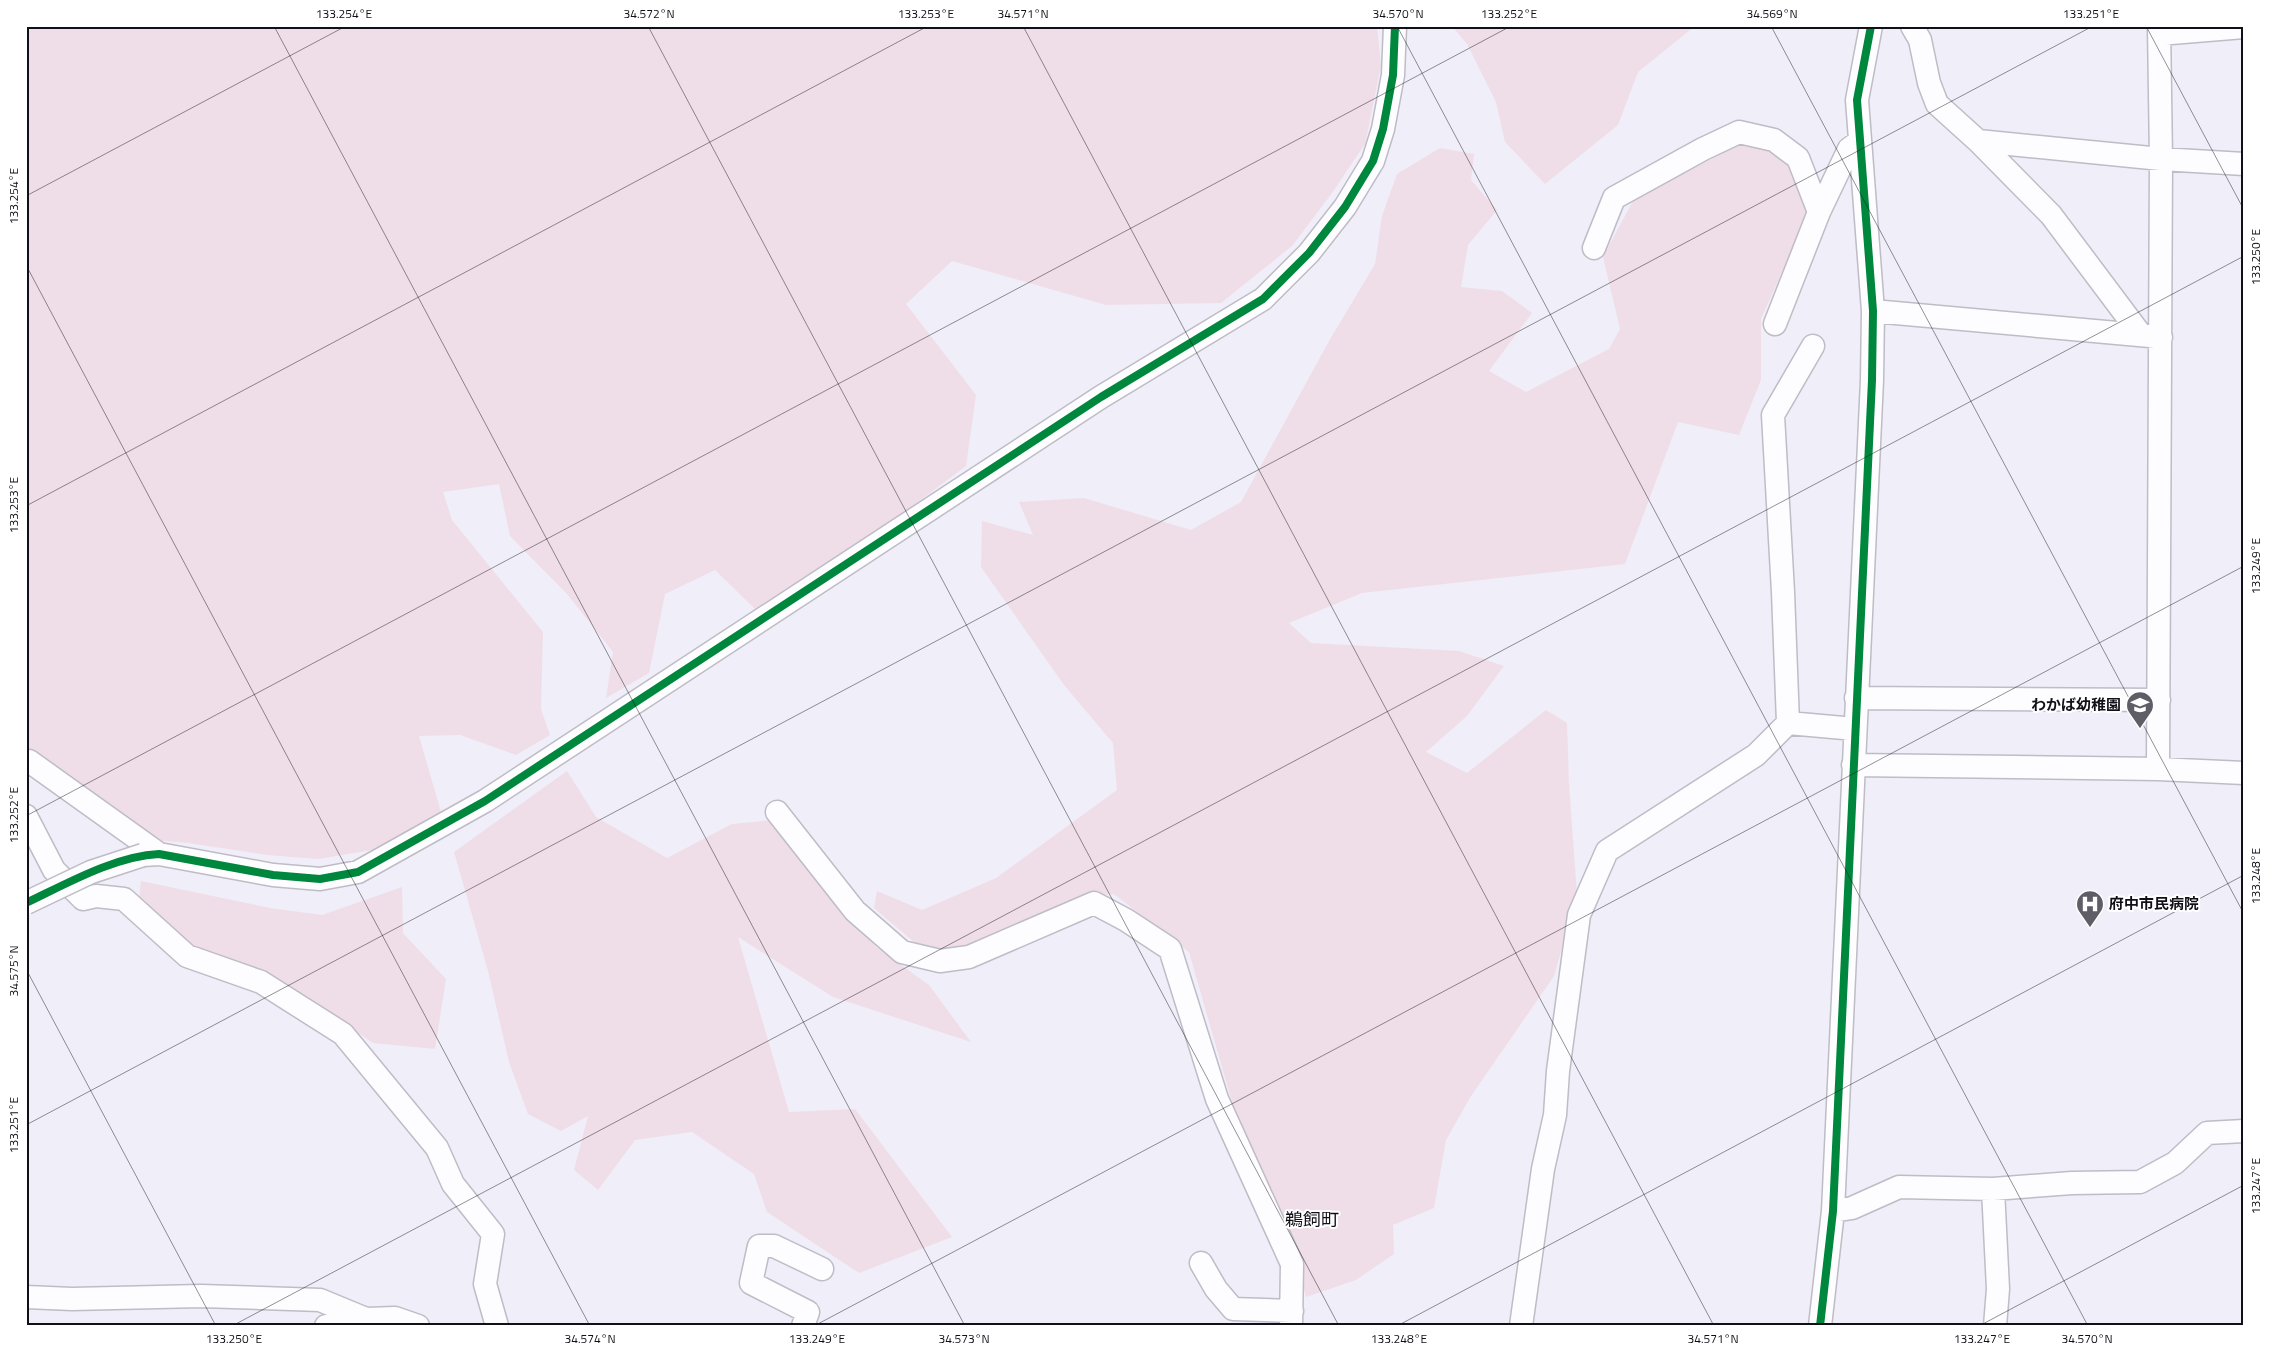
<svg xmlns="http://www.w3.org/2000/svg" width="2270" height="1352" font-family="'Titillium Web','Noto Sans JP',sans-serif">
<rect width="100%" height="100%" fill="#f0eef9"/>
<path fill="#efdee8" d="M26,26H1377L1381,66L1365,144L1332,193L1292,246L1221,303L1106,305L952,261L906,304L976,395L966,466L871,537L755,609L715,570L665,594L649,673L606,698L613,652L567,594L510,536L499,484L443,492L452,520L543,632L541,709L550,735L516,755L460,735L419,736L441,812L378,849L318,859L268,855L188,843L147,839L26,752Z
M1452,26H1695L1638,72L1618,125L1545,184L1505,142L1496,102L1467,44Z
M1743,143L1772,152L1793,170L1809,211L1761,319V380L1739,435L1678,422L1625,564L1362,593L1289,623L1311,643L1459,651L1504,666L1467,716L1426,752L1467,773L1546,710L1567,723L1569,784L1577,895L1554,976L1471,1096L1446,1140L1434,1208L1393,1225L1394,1254L1356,1280L1306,1297L1291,1238L1236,1116L1189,952L1114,894L1078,897L1007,930L963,948H921L874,908L877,891L922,910L996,878L1117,790L1113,743L1064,685L981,567L982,521L1033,535L1019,502L1084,498L1191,530L1241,502L1329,341L1375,264L1382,216L1397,174L1440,148L1474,154L1471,180L1497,210L1468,245L1461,287L1502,291L1532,313L1489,371L1526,392L1609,349L1620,329L1603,257L1634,199Z
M567,771L596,817L667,858L732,824L773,820L876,947L929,985L971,1042L833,997L738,937L789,1112L855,1109L952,1237L859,1273L767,1212L754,1174L692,1132L635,1140L598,1190L574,1170L588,1116L561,1131L528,1114L509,1062L488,971L454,852Z
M141,881L270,908L322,915L402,887L403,933L446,979L435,1049L373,1043L334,1016L196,948L139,900Z"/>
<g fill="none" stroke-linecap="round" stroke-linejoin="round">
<g stroke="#bebcc6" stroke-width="25">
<path id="minor" d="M1912,26L1920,40L1929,83L1937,104L1978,141L2161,159L2244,164
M2159,34L2244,27
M1978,141L2051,215L2141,335
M1594,248L1614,198L1703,149L1739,132L1774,140L1798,158L1819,212
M1873,311L2161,337
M1775,324L1819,212L1849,149L1860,141
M1856,698L2159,700
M1788,723L1855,729
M26,762L29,761L159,854
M1853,765L2158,769L2244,773
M2158,769L2161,159L2159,26
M777,812L855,911L902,952L940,961L969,957L1094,903L1126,920L1170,949L1217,1099L1292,1264L1291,1326
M26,816L54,870L83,899L96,896L124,899L187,956L261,982L343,1034L437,1148L453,1184L493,1234L485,1284L497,1326
M143,855L159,854L273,875L320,879L358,872L485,801L1101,397L1263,299L1309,253L1345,207L1373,161L1383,129L1393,75L1395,26
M1993,1189L1998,1289L1995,1326
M1833,1211L1852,1208L1899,1187L1993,1189L2072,1183L2140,1182L2175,1163L2207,1133L2244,1131
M1201,1263L1216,1289L1233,1309L1292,1311
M26,1297L72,1299L201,1296L320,1300L366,1319
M326,1326L366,1319L395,1318L418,1326
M803,1326L808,1312L751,1283L759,1246H774L822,1269
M1521,1326L1543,1169L1555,1115L1558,1071L1579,915L1607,851L1756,755L1788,723L1783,592L1773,415L1813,346
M1820,1326L1833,1211L1872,380L1873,311L1857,100L1871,26"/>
</g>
<use href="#minor" stroke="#fdfcfe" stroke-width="22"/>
<g stroke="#bebcc6" stroke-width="25" stroke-linecap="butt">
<path id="minor-bridge" d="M26,903L91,872L143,855"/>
</g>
<use href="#minor-bridge" stroke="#fdfcfe" stroke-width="22"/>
<g stroke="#fff" stroke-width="11">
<path id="cycleway" d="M26,903C66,884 115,856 159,854L273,875L320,879L358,872L485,801L1101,397L1263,299L1309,253L1345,207L1373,161L1383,129L1393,75L1395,26
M1820,1326L1833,1211L1872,380L1873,311L1857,100L1871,26"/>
</g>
<use href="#cycleway" stroke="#00873e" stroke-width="8"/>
</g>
<path fill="none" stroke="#110f17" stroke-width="1" stroke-opacity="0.45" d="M274,26L965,1326M648,26L1339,1326M1023,26L1714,1326M1397,26L2088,1326M1771,26L2244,914M2146,26L2244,210M26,196L346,26M26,265L590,1326M26,506L928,26M26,816L1511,26M26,969L216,1326M26,1125L2093,26M232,1326L2244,256M814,1326L2244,566M1397,1326L2244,875M1979,1326L2244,1185"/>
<defs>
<g id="school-pin" transform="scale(1.4375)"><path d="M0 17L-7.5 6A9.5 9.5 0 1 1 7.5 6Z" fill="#5f5d66" stroke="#fff"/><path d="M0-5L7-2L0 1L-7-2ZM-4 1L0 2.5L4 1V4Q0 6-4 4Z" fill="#fff"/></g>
<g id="hospital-pin" transform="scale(1.4375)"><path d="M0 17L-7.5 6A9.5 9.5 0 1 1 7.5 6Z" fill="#5f5d66" stroke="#fff"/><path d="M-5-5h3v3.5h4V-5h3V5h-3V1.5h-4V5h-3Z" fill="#fff"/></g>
</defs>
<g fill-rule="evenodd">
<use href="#school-pin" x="2140" y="705"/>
<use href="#hospital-pin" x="2090" y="904"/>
</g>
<g text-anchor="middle" stroke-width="4" stroke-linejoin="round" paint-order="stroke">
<g font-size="15" font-weight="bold" fill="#110f17" stroke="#fff" text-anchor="end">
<text x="2121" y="710">わかば幼稚園</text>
<text x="2109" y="909" text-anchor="start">府中市民病院</text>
</g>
<g font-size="18" fill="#110f17" stroke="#fff">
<text x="1312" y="1226">鵜飼町</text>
</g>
</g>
<rect width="2270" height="1352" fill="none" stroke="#ffffff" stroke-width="55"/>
<rect x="28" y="28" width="2214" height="1296" fill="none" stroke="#110f17" stroke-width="2"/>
<g font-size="12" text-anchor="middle" fill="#110f17">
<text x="344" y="18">133.254°E</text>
<text x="649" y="18">34.572°N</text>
<text x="926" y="18">133.253°E</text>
<text x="1023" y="18">34.571°N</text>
<text x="1398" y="18">34.570°N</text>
<text x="1509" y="18">133.252°E</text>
<text x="1772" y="18">34.569°N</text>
<text x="2091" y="18">133.251°E</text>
<text transform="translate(14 196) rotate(-90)" y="4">133.254°E</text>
<text transform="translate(2256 257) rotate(-90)" y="4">133.250°E</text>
<text transform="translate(14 505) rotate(-90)" y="4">133.253°E</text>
<text transform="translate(2256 566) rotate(-90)" y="4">133.249°E</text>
<text transform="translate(14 815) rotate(-90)" y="4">133.252°E</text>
<text transform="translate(2256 876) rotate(-90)" y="4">133.248°E</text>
<text transform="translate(14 971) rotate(-90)" y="4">34.575°N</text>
<text transform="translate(14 1125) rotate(-90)" y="4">133.251°E</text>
<text transform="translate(2256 1186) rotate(-90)" y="4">133.247°E</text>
<text x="234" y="1343">133.250°E</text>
<text x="590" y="1343">34.574°N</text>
<text x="817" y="1343">133.249°E</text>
<text x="964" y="1343">34.573°N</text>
<text x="1399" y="1343">133.248°E</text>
<text x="1713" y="1343">34.571°N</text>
<text x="1982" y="1343">133.247°E</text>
<text x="2087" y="1343">34.570°N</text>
</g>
</svg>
